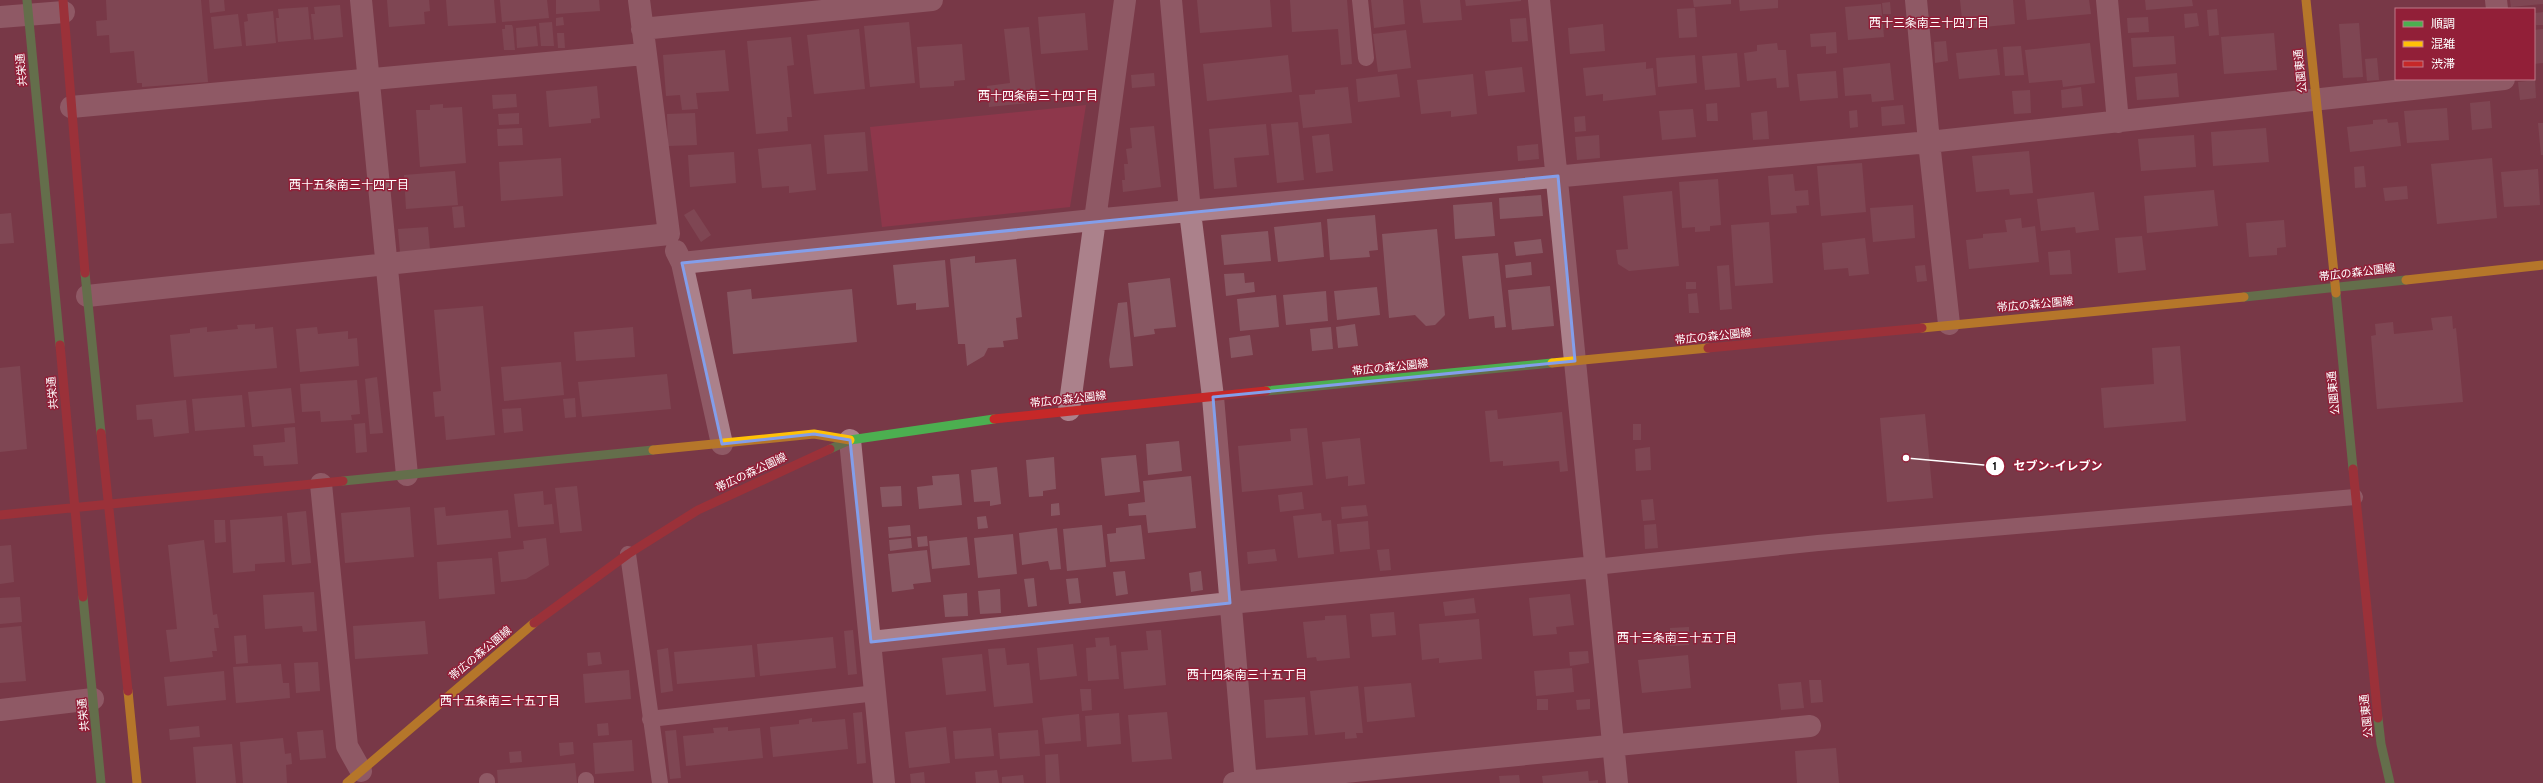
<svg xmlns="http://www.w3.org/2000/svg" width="2543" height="783" font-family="Overpass,'Noto Sans JP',sans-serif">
<rect width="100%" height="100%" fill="#783947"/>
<path fill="#a83751" d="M1086,105L1070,207L882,227L870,127Z"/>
<path fill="#885762" d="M106,0H201L208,82L142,87V83H137L134,51L110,53L109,35L97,36L96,21L107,20Z
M209,0H224L225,11L210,13Z
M387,0H429L430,11L424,12L425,24L389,27Z
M446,0H494L496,23L448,26Z
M500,0H547L549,18L502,22Z
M556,0H599L600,11L556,14Z
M1197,0H1270L1272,27L1200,33Z
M1290,0H1347L1352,64L1341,65L1338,29L1292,32Z
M1371,0H1403L1405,24L1374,28Z
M1420,0H1460L1462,20L1423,23Z
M1465,0H1521V1L1466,6Z
M1693,0H1731V4L1694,7Z
M1739,0H1778V8L1740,11Z
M1960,0H2013L2015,24L1963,29Z
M2025,0H2089L2091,14L2027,20Z
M2145,0H2192L2193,6L2146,10Z
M2510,0H2543V4L2511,7Z
M1890,2L1891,14H1883L1882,3Z
M1881,4L1884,37L1848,40L1845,7Z
M340,5L343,37L314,40L311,14H315L314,7Z
M308,7L311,39L278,42L276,18H279L278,9Z
M1695,8L1697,37L1679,38L1677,9Z
M2217,9L2219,35L2209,36L2207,10Z
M273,11L276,43L246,46L244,22L248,21L247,14Z
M2543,12V25H2536L2535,13Z
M1085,13L1088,50L1041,54L1038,17Z
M2197,13L2199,26L2185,28L2184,14Z
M238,14L242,46L214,49L211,17Z
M563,17L564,25L556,26V18Z
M2148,17L2149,32L2128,33L2127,18Z
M1526,18L1528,41L1512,42L1510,19Z
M552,22L554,46H541L539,23Z
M909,22L915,83L870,87L864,26Z
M2359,23L2363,77L2343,78L2339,24Z
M1603,24L1605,51L1570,54L1568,28Z
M505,25H512L513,28L515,50H504L502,29H505Z
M536,26L538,46L517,48L516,28Z
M1029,27L1037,102L989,107L987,86L1010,83L1004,29Z
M859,29L865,89L814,94L807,35Z
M2543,29V63L2534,64V30Z
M1406,30L1411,68L1378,72L1373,34Z
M1836,32L1837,53L1826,54V46L1811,47L1810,34Z
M557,33H564L565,48H558Z
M2274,33L2277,70L2224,74L2221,37Z
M2174,36L2176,64L2133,67L2131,38Z
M791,37L794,65L787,66L792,117H787L788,131L756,134L747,41Z
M1946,41L1948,61L1935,63L1934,42Z
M1777,43L1778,50H1786L1789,87L1777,88L1776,78L1747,81L1744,53L1757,51V45Z
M2090,43L2095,83L2063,87L2062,80L2029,83L2025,50Z
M962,44L965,80L954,81V86L920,88L917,47Z
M2021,46L2024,75L2005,76L2003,47Z
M1997,49L2000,75L1959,79L1956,53Z
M725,50L729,91L696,93L698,109L682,110L680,95L666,96L663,55Z
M1737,53L1740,87L1705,90L1702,56Z
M1288,55L1292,92L1207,101L1203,64Z
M1695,55L1697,83L1658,87L1656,58Z
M2377,58L2379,80L2367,81L2365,59Z
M1646,62V69L1653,68L1656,95L1603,101V94L1586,96L1583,68Z
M1890,63L1894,100L1872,102L1871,94L1845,96L1843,68Z
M1522,67L1525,92L1488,96L1485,71Z
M1836,71L1838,98L1800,101L1797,74Z
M1154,73L1155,86L1132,88L1131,75Z
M2177,73L2179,97L2137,100L2135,77Z
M1397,74L1400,97L1358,102L1356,79Z
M1473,74L1477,114L1451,117V111L1421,114L1417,80Z
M2535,80L2536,98L2520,100L2518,82Z
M597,86L600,118L591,119V123L549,127L546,91Z
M1348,87L1352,123L1303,128L1299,95L1315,94V90Z
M2081,87L2083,106L2062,108L2061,90Z
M2030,90L2031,113L2014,114L2012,91Z
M516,94L517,107L493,109L492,95Z
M2490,101L2492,128L2472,130L2470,103Z
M1717,103L1718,121H1707L1706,104Z
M443,104V108L462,107L466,163L420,167L416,110H430V105Z
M1903,105L1905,124L1882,126L1881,107Z
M2447,108L2449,140L2407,143L2404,111Z
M1693,109L1696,137L1662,140L1659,111Z
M1857,110L1858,127L1850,128L1849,111Z
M1767,111L1769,139L1753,140L1751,113Z
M519,113V124L499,125L498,114Z
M695,113L697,145L668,146L667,114Z
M1585,116L1586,131L1575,132L1574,117Z
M2387,119L2388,123L2398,122L2401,146L2350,152L2347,127L2373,124V120Z
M1298,122L1304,180L1277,183L1271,124Z
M2538,123H2543V155H2541Z
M1266,124L1269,155L1234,158L1237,187L1214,189L1209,129Z
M1154,126L1161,187L1123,192L1122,180H1125L1124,164H1128L1126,149L1132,148L1130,128Z
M522,128L523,145L498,146L497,129Z
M2266,128L2269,162L2213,166L2211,132Z
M865,132L868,171L827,174L824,135Z
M1329,134L1333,171L1316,173L1312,136Z
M1599,135L1600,158L1577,160L1575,137Z
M2194,135L2196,167L2141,171L2138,139Z
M811,144L816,190L789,193V186L762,188L758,149Z
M1538,144L1539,159L1518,161L1517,146Z
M2029,151L2033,193L2010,195L2009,189L1976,192L1972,156Z
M734,152L736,183L690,187L688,155Z
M561,158L563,196L501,201L499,162Z
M2492,158L2497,218L2437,224L2431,164Z
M1862,163L1866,212L1821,216L1817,166Z
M2364,166L2366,187L2355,188L2354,167Z
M2538,169L2540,205L2504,207L2501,172Z
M455,171L458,205L406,209L404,175Z
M1793,174L1795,191L1808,190L1809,205L1796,206L1797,213L1771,215L1768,176Z
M1718,179L1721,225L1710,226V231L1695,232V227L1682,228L1679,182Z
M2407,186L2408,199L2385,201L2383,188Z
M2214,190L2218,226L2147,233L2144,196Z
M1672,191L1679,266L1629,271L1618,264L1616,250L1628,249L1623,196Z
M2094,192L2099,230L2076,233L2075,227L2041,231L2037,199Z
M1541,195L1543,216L1500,219L1499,198Z
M1492,202L1495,236L1455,239L1453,205Z
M1913,205L1915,238L1873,242L1870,208Z
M463,206L465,227L454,228L452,207Z
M694,209L711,235L701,242L684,215Z
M11,213L14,243L0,244V214Z
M1375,215L1378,250L1369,251L1370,257L1330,260L1327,219Z
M2021,218L2022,228L2035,226L2039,262L1969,269L1966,240L1983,238V234L2007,232L2005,220Z
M2284,220L2286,247L2277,248V255L2249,257L2246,223Z
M1321,222L1324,257L1278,262L1274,227Z
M1769,222L1773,283L1735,286L1731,225Z
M428,227L430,250L400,253L398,229Z
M1437,229L1445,315L1435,325L1426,326L1415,315L1389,318L1382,234Z
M1268,231L1271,261L1224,265L1221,235Z
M2142,236L2146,270L2118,273L2115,238Z
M1865,238L1869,274L1849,276L1848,268L1824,270L1822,243Z
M1541,239L1543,253L1516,256L1514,242Z
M2070,250L2072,274L2050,275L2048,252Z
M1498,253L1506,327L1495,328L1494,316L1469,319L1462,256Z
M975,256V263L1016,259L1022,317L1016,318L1018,339L1003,341L1004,347L988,348L984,356L967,366L965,344H958L950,259Z
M945,260L949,307L916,310V303L897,305L893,265Z
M1531,262L1532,275L1506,278L1505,265Z
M1729,265L1732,309L1720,310L1717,266Z
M1925,265L1927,281L1917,282L1915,266Z
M1244,273L1245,283L1254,282L1255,292L1226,296L1224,274Z
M1170,278L1176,327L1154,329L1155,334L1134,337L1128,283Z
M1686,282H1696V289H1686Z
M1550,286L1554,326L1512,330L1508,290Z
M1377,287L1380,315L1337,320L1334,291Z
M751,289L752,299L852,289L857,342L733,354L727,292Z
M1326,291L1328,321L1286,325L1283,295Z
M1697,293L1699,313H1689L1688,294Z
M1276,295L1279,327L1240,331L1237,299Z
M1127,302L1133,366L1110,368L1109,360L1118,303Z
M483,306L495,435L446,440L444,416L435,417L433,392L441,391L434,310Z
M2452,316L2453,329L2456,328L2463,402L2377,409L2371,336L2376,335L2375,324L2393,322L2394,334L2433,330L2431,318Z
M255,324V329L273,327L277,368L174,377L170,335L190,333V329L207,327V332L238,329L237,325Z
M1355,324L1358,346L1338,348L1336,327Z
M317,327L318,334L348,331V339L357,338L359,366L300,372L296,329Z
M633,327L635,357L576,361L574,332Z
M1331,327L1333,349L1312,351L1310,329Z
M1250,335L1253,355L1231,358L1229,338Z
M2180,346L2186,421L2104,428L2101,388L2154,384L2152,348Z
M561,362L564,395L504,401L501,367Z
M20,366L27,449L0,452V368Z
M667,374L671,409L582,417L578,382Z
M377,377L383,433L370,434L365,379Z
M357,380L360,414L351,415L352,420L321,422L320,411L302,412L300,384Z
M291,388L295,423L252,427L248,392Z
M242,395L245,427L195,431L192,399Z
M575,398L576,417L565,418L563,399Z
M186,400L189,433L154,437L152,419L137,420L136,405Z
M521,408L523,431L504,433L502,409Z
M1497,410L1498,419L1562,412L1568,471L1560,472L1559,461L1503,466V461L1490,462L1485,411Z
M1925,414L1933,498L1887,502L1880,418Z
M365,423L367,452L356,453L354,424Z
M1633,424H1641V440H1633Z
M295,427L298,464L264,466L263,456H254L253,445L285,442L284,428Z
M1307,428L1313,485L1242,492L1238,446L1291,441L1290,429Z
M1360,438L1365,484L1348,486V476L1326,479L1322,442Z
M1179,441L1182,471L1148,475L1146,444Z
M1650,447L1651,470L1636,471L1635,449Z
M1136,455L1140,492L1105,496L1101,458Z
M1054,457L1056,489L1043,491V496L1029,497L1026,460Z
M997,467L1001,504L990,506V501L974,502L971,470Z
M959,474L962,505L919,509L917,487L933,485L932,476Z
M1191,476L1196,528L1148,533L1146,515L1129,516L1128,504L1145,502L1143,481Z
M577,486L582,531L560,533L555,488Z
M901,486L902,506L882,507L880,487Z
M543,491L544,505L552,504L554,524L518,527L514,494Z
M1302,492L1304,509L1280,512L1278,495Z
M1653,499L1655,520L1643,521L1641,500Z
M1059,503L1060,515L1051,516V504Z
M1366,505L1368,516L1342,519L1341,507Z
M410,507L414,557L345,563L341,513Z
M445,507L446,516L508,510L511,538L437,545L434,508Z
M306,511L311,563L292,565L287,513Z
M1321,513L1322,521L1331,520L1334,554L1298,558L1293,516Z
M282,516L285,562L255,564V571L233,573L230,520Z
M986,516L988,528L978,529L977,517Z
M214,520H225L226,542L215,543Z
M1368,521L1370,549L1340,552L1337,524Z
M1656,524L1658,548L1645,549L1644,525Z
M910,525L911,536L889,538L888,527Z
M1102,525L1106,567L1067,571L1063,529Z
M1141,525L1145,559L1110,562L1107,534L1116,533V528Z
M1057,528L1061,569L1050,570L1048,561L1022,565L1019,533Z
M1013,534L1017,574L978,578L974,538Z
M927,536L928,546L918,547L917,537Z
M967,537L970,565L932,569L929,541Z
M546,538L549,565L526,579L501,582L498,552L524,549L523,541Z
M911,538L912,548L890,551L889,540Z
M204,540L213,615L217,614L219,628H214L217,651H212L213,657L170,662L166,630L177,629L168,545Z
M11,545L14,582L0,584V546Z
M1275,549L1277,561L1248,564L1247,552Z
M1389,549L1391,570L1380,571L1377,550Z
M927,550L931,582L913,584L914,589L892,592L888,554Z
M492,558L495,594L439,599L437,562Z
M1125,571L1128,594L1116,596L1113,572Z
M1201,571L1203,590L1191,592L1189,573Z
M1034,578L1037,606L1028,607L1024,579Z
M1078,578L1081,603L1069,604L1066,579Z
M1000,589L1001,613L980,614L978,591Z
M314,592L317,631L303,632L302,626L265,629L263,595Z
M967,593L968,616L945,617L943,595Z
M1570,594L1574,625L1556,627L1557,634L1533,636L1529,598Z
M20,597L22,622L0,624V598Z
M1474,598L1476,613L1445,616L1443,602Z
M1394,612L1396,635L1372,637L1370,614Z
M1346,615L1350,658L1317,661L1316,657L1307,658L1303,622L1325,620V616Z
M1479,619L1482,659L1439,663V658L1422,660L1419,624Z
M425,621L428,654L355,659L353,626Z
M21,626L26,681L0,683V628Z
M1689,627V645L1670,646V628Z
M853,630L857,674L848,675L844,631Z
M1161,630L1166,685L1124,689L1121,652L1148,650L1146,631Z
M246,635L248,663L236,664L234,636Z
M833,637L836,668L760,676L757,644Z
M1109,637L1110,646L1116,645L1119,679L1088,681L1086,648L1096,647L1095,638Z
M1073,644L1077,676L1040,680L1037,648Z
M752,645L755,677L677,684L674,652Z
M668,648L673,691L661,693L657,650Z
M1005,648L1007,665L1029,663L1033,703L994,707L988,649Z
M1588,651L1589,663L1570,666L1569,652Z
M600,652L602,664L588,666L587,653Z
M982,654L986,691L946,695L942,658Z
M1688,655L1691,688L1642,693L1638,660Z
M318,662L320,691L296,693L294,663Z
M281,664L283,683H289L290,698L236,703L233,667Z
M1572,668L1574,692L1536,696L1534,671Z
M629,670L631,699L585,703L583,674Z
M224,671L226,700L167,706L164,677Z
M1809,680H1821L1823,702L1811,703Z
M1801,682L1804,708L1781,710L1778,684Z
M1411,683L1415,717L1367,722L1364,687Z
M1358,686L1363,733H1356L1357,738L1345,739V732L1315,735L1310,691Z
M1080,689H1091L1092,710L1082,711Z
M1305,697L1308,735L1266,738L1264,700Z
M1537,699H1548V710H1537Z
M1590,699V709L1577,710L1576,700Z
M862,712L866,763L857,764L853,713Z
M1167,712L1172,759L1132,762L1128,715Z
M1119,713L1121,744L1087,747L1085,716Z
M1079,714L1081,741L1045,744L1042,718Z
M812,718V722L845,719L848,749L773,757L770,727L799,724V720Z
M608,723L609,735L598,736L597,724Z
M199,726L200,737L170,740L169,729Z
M728,727V731L760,728L763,758L686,766L683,736L714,733L713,728Z
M946,727L950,763L909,768L905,732Z
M991,728L994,756L955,759L953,731Z
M323,730L326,758L300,760L297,732Z
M676,730L681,778L670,779L665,731Z
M1038,730L1040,756L1000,759L998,733Z
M283,738L285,754L291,753L292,764L286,765L287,783H243L240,742Z
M632,740L634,771L595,774L593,743Z
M573,742L574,754L560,756L559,743Z
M232,744L236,783H196L193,747Z
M1836,748L1839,783H1797L1795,751Z
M521,751L522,762L510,763L509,752Z
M1058,754L1060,783H1046L1045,755Z
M575,763L577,783H498L497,770Z
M997,770L999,783H976L975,772Z
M1588,771L1589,781L1598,780V783H1543L1542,776Z
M924,772L925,783H911L910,774Z
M1023,775L1024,783H1002V777Z
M1519,775L1520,783H1500L1499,776Z"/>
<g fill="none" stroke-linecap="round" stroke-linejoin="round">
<path stroke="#ab818b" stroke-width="16" d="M1360,0L1366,58
M628,554L660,783
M1595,567L1818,543L2355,497
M650,719L876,693
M586,780V783
M487,781V783"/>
<path stroke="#ab818b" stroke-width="22" d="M361,0L407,475
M1171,0L1190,212L1213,397L1246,783
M1539,0L1617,783
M1916,0L1929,142L1949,324
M2107,0L2118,122
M2496,0L2497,9
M0,17L64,12
M642,29L932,0
M71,107L644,54
M676,251L682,263L722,444
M682,263L1093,220L1929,142L2504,79
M87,296L669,234L639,0
M1069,410L1125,0
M850,440L884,783
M321,484L347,746L361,771
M871,642L1230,603L1595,567
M0,710L93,699
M1234,783L1810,726"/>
<path stroke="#4caf50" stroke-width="9" d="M27,0L60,345
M85,273L101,433
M2336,293L2353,469
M2244,297L2406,280
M1266,391L1552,363
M830,449L850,440L994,419
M343,481L653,450
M83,597L101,783
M2378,718L2381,744L2390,783"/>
<path stroke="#ffc107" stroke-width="9" d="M2306,0L2336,293
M2406,280L2543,265
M1922,328L2244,297
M1552,363L1708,348
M653,450L814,434L850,440
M128,691L137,783
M347,783L534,623"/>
<path stroke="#c62828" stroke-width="9" d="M63,0L85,273
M60,345L83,597
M1708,348L1922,328
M994,419L1266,391
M101,433L128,691
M2353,469L2378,718
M0,515L343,481
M534,623L628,554L698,510L830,449"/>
</g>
<path d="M0 0H2543V783H0ZM1558,176L1575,361L1213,397L1230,603L871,642L850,440L814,434L722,444L682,263Z" fill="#783947" fill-opacity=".55" fill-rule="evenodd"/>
<path fill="none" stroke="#839eea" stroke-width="3" stroke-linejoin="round" d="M1558,176L1575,361L1213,397L1230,603L871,642L850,440L814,434L722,444L682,263Z"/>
<g text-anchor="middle" stroke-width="3" stroke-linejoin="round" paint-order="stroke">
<g font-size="11" fill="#fff" stroke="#921f38">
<text transform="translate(21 70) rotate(-95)" y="4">共栄通</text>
<text transform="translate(2300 71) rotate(-96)" y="4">公園東通</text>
<text transform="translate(2357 272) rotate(-7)" y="4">帯広の森公園線</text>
<text transform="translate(2035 304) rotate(-5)" y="4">帯広の森公園線</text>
<text transform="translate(1713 336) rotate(-6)" y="4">帯広の森公園線</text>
<text transform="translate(1390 367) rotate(-6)" y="4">帯広の森公園線</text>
<text transform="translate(52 393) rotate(-95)" y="4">共栄通</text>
<text transform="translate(2333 393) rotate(-95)" y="4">公園東通</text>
<text transform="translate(1068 399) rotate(-6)" y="4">帯広の森公園線</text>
<text transform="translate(751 472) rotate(-25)" y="4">帯広の森公園線</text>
<text transform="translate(480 653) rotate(-40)" y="4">帯広の森公園線</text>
<text transform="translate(83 715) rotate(-96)" y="4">共栄通</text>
<text transform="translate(2366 716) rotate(-96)" y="4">公園東通</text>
</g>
<g font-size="12" fill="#fff" stroke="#921f38">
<text x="1929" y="27">西十三条南三十四丁目</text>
<text x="1038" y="100">西十四条南三十四丁目</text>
<text x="349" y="189">西十五条南三十四丁目</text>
<text x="1677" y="642">西十三条南三十五丁目</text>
<text x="1247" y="679">西十四条南三十五丁目</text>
<text x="500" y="705">西十五条南三十五丁目</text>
</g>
</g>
<path fill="none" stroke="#fff" stroke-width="1.5" d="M1906 458L1995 466"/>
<g fill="#fff" stroke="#921f38" stroke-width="1.5">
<circle cx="1906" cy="458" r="4"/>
<circle cx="1995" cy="466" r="10"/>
</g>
<g font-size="12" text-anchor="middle" font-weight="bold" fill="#111">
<text x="1995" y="470">1</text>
</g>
<g font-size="12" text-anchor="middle" font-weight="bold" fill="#fff" stroke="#921f38" stroke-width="3" stroke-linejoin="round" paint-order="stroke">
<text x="2058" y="470">セブン-イレブン</text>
</g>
<rect x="2395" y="8" width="140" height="72" fill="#921f38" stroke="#be7988"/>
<rect x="2403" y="21" width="20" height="6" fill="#4caf50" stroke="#be7988"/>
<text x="2431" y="28" font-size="12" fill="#ffffff">順調</text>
<rect x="2403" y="41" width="20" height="6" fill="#ffc107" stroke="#be7988"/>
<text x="2431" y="48" font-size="12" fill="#ffffff">混雑</text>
<rect x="2403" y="61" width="20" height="6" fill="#c62828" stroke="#be7988"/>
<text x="2431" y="68" font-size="12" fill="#ffffff">渋滞</text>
</svg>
